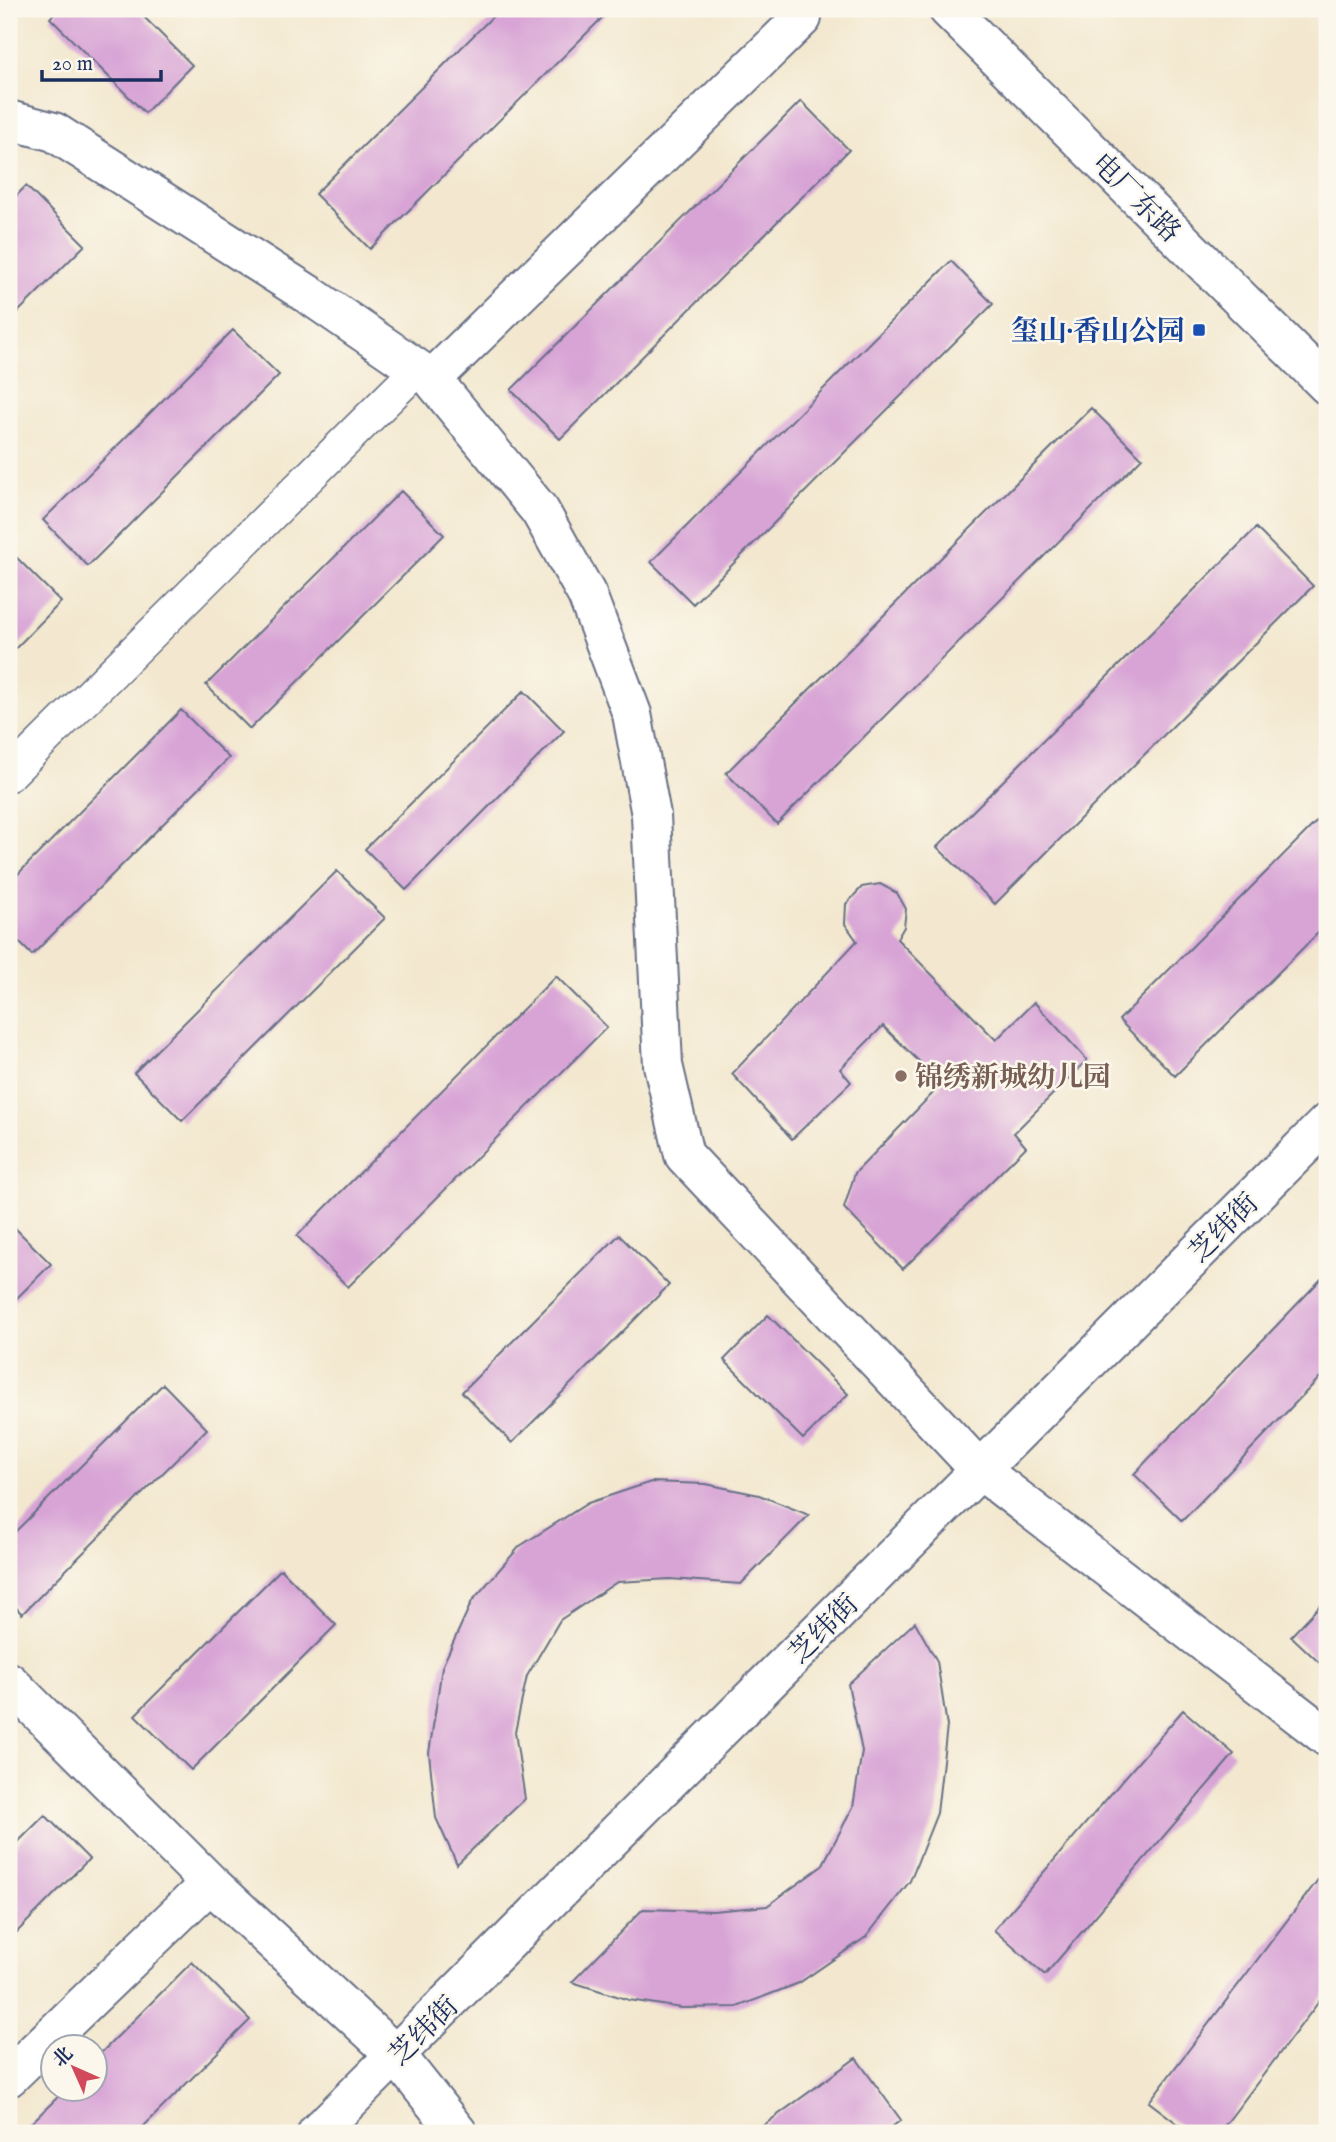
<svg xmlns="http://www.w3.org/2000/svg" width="1336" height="2142" font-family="'IM FELL English','Noto Serif SC',serif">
<rect width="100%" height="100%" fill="#fbf7ec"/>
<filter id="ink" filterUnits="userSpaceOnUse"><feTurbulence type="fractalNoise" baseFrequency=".0143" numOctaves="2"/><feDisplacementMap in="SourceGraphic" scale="14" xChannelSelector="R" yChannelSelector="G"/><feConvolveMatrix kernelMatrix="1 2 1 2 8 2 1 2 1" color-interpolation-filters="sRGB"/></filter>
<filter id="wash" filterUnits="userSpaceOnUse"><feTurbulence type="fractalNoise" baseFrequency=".00686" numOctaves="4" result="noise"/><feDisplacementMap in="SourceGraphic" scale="28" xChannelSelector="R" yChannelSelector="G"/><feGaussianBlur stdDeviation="1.57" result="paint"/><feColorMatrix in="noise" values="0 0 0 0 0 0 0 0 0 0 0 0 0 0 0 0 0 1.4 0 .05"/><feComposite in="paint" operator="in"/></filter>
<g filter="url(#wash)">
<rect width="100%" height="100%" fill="#f3e8cf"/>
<g id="blocks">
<path fill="#d8a4d6" d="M59,9H136L192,65L145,113L50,18Z
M500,9H611L370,249L315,194Z
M801,101L849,150L560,439L511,390Z
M26,186L85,245L9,321V203Z
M951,261L993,304L693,604L651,562Z
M233,330L279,375L88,566L43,520Z
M1091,408L1142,458L777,824L726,773Z
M401,491L444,535L250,729L206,685Z
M1256,528L1313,586L995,904L937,847Z
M12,553L61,602L9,655V556Z
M524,691L564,731L406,890L365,849Z
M181,710L229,758L32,955L9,932V883Z
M1327,811V924L1175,1076L1119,1020Z
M337,871L385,918L182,1121L134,1073Z
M880,884L897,893L906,909L904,927L897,939L996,1040L1034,1002L1087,1060L1014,1133L1026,1147L903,1269L844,1208L855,1173L942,1084L883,1026L840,1069L851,1082L792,1139L732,1074L857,941L845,924L846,904L862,887Z
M556,976L607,1027L348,1287L297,1236Z
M9,1222L51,1264L9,1306Z
M619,1235L669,1285L512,1443L462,1392Z
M1327,1273V1370L1182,1521L1134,1474Z
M768,1315L848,1394L803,1439L724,1360Z
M163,1384L207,1429L22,1614L9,1600V1538Z
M651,1482L706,1484L759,1495L809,1515L741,1584L670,1579L617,1582L560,1620L527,1676L515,1732L525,1799L457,1864L436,1818L429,1753L442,1667L472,1601L520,1546L588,1503Z
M281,1569L336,1625L191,1770L135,1715Z
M1327,1598V1670L1291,1636Z
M915,1622L937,1661L947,1726L937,1813L910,1881L866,1937L799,1983L737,2007L682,2008L629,2000L572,1982L643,1909L713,1911L767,1906L822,1866L853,1807L862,1751L848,1684Z
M1183,1710L1234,1754L1045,1975L994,1930Z
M45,1815L89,1859L9,1940V1851Z
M1327,1868V1991L1219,2133H1190L1149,2102Z
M192,1962L250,2020L137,2133H21L65,2090H94V2060Z
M856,2058L901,2120L884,2133H753Z"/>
</g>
</g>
<g filter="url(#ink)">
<use href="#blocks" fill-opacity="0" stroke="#677086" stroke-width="2"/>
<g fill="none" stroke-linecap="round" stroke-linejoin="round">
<g stroke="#677086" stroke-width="35">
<path id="pedestrian" d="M9,775L418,369"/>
</g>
<g stroke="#677086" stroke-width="42">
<path id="minor" d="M9,120L54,132L311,296L432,379L540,511L587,595L632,714L651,815L663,1065L684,1155L980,1470L1327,1737
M432,379L802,18
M9,1682L210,1883L397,2056L458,2133
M9,2077L210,1883
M317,2133L1327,1123"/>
</g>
<g stroke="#677086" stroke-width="42">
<path id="tertiary" d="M948,9L1327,385"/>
</g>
<use href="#pedestrian" stroke="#fff" stroke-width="32"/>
<use href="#minor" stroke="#fff" stroke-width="38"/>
<use href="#tertiary" stroke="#fff" stroke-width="38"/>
</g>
</g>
<rect fill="#1a4fb4" stroke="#fbf7ec" stroke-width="2.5" x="1192" y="323" width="14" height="14" rx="3.5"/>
<circle fill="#8d6e63" stroke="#fbf7ec" stroke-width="2.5" cx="901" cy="1076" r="7"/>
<g text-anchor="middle" stroke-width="5" stroke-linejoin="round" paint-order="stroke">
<g font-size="28" fill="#1b2f5e" stroke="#fbf7ec">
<text transform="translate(1137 197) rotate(45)" y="10">电厂东路</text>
<text transform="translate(1223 1227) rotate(-45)" y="10">芝纬街</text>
<text transform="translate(823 1628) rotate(-45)" y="10">芝纬街</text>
<text transform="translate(423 2030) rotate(-45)" y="10">芝纬街</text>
</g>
<g font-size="28" font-weight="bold" fill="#164399" stroke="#fbf7ec" text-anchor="end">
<text x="1185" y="340">玺山·香山公园</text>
</g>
<g font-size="28" font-weight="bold" fill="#785e54" stroke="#fbf7ec" text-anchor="start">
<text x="915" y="1086">锦绣新城幼儿园</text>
</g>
</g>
<rect width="1336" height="2142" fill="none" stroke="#fbf7ec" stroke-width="35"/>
<g transform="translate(74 2068) rotate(315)"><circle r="33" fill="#fbf7ec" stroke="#a1a7b3" stroke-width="2"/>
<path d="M0-5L12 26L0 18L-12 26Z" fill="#d1495b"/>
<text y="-10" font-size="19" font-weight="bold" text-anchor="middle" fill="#1b2f5e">北</text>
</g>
<path d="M42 70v10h119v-10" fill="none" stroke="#1b2f5e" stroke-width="3.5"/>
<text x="52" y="70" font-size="21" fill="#1b2f5e" stroke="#fbf7ec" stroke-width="5" paint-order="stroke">20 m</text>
</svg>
